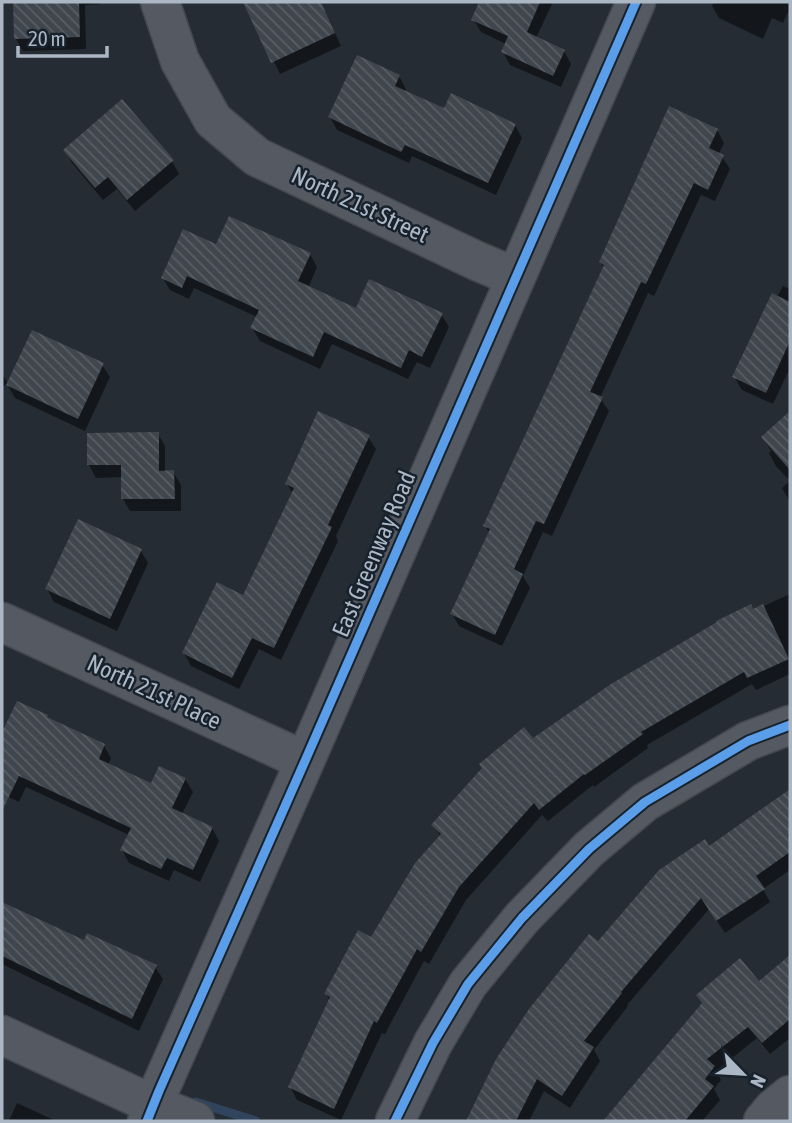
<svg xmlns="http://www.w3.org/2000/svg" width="792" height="1123" font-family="'Asap Condensed',sans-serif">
<defs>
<pattern id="building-back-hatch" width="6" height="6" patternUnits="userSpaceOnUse" patternTransform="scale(1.75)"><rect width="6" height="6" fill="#40464d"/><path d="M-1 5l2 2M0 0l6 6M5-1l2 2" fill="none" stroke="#595e65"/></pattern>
</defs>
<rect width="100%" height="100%" fill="#252c33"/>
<path fill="#0007" d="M15,2H100V4L85,5L86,49L23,51L16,39Z
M245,2H321L341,46L280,74Z
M481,2H553L536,38L564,51L571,64L561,87L510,65L503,52L506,44L481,32L473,19Z
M714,2H790V8L783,23L772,18L763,39L719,18L712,6Z
M399,76L406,89L405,92L444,111L515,125L522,138L496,195L412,156L409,163L337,130L330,117Z
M717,130L724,143L718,155L722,157L730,169L715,201L701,195L654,296L648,293L600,398L609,411L552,536L543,532L523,576L530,588L502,646L459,626L452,614L490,533L485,526L604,268L601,262Z
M65,150L172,161L179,174L135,211L117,189L103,200L72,163Z
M217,246L310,254L317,267L308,288L356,310L441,314L449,327L430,368L417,362L408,379L332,344L320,369L260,341L252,328L257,317L194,288L189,299L170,290L163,278Z
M783,286L790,289V368L773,404L742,390L734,377Z
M102,365L110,377L85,431L15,398L7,384L2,387V373L8,384Z
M790,413V502L782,488L790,481L776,466L769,453L771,451L763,438Z
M158,434L165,446V472H173L181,485V511H130L123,499V477L96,478L89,465L88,435Z
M368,437L376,449L336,536L338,541L281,660L259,649L239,689L191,666L184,653L244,598L293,494L287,484Z
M141,551L148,563L117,631L54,602L47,589Z
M790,594V658L788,659L790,663V674L756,690L752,684L647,745L648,748L594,787L593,785L548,821L542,815L466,900L429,964L424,961L385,1034L382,1033L341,1120L297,1100L290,1087L330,1001L326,994L372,940L441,837L433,825L533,741L753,611Z
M2,729L104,746L111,758L108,765L152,785L185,779L193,792L182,814L212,828L219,841L200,882L174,870L169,881L129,863L122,850L129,835L26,787L19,802L2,794Z
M790,791V870L763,889L770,902L725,933L709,909L627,1005L628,1006L594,1050L600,1061L570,1108L544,1091L529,1121H468L498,1060L599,943L709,848Z
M2,904L85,942L155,967L163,979L139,1031L2,964Z
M790,958V1038L770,1054L757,1038L716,1071L721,1080L714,1089L720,1100L702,1121H605L615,1107Z
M17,1103L56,1121H9Z"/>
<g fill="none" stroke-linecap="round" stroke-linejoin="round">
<path stroke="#30455d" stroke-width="9" d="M196,1102L256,1121"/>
</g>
<path fill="url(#building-back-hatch)" d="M13,2H79L80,37L14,39Z
M243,2H321L335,33L271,63Z
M479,2H540L527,32L565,50L553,76L501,52L508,36L471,20Z
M357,55L400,75L395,86L444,108L451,93L516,124L488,183L405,145L401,152L328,117Z
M122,99L174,160L127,200L108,177L95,188L63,150Z
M669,106L718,129L709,148L724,155L708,190L694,183L646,284L641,282L590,392L603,397L544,524L536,521L514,569L523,574L495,635L450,614L490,529L483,526L604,265L599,262Z
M229,216L311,253L298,281L356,308L369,279L443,313L422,357L409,350L401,368L324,332L313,357L250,328L259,310L187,276L182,288L161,278L183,229L216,244Z
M772,293L790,302V341L766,393L732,377Z
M32,330L104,363L78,419L6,385Z
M318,411L370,435L328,525L332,527L274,648L252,638L232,678L182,653L217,582L243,595L294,488L285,484Z
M790,411V470L761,437Z
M159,432V471L174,470L175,499H121V465H87V433Z
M78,519L142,549L110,619L45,589Z
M751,604L753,609L763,604L789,659L747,678L744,672L641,732L643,734L585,775L584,774L539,810L534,803L459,887L421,952L417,949L377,1023L374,1021L334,1109L288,1087L330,997L324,994L358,930L371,937L415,863L441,834L431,825L482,768L479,764L524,727L533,738L611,684L717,622L716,621Z
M17,701L48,715L47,717L105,744L99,759L151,783L159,766L186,778L172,808L213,827L193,870L167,858L161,869L120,850L131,828L19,776L2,811V732Z
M790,789V852L756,876L765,889L716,921L701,898L621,992L622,993L584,1041L594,1047L562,1096L537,1079L516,1121H466L496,1059L529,1009L589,934L598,941L659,870L705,839L709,846Z
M2,902L84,940L87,933L157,965L132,1019L2,956Z
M790,955V1019L762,1043L748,1027L707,1059L715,1066L705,1079L714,1086L685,1121H603L702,1003L696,995L740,958L759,981Z"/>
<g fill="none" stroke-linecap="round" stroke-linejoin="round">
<g stroke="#42484e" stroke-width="41">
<path id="minor" d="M160,2L180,61L213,120L257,157L477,261L515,277
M2,622L305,761
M2,1035L154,1105L195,1121
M147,1121L159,1091L305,761L636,2
M395,1121L433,1043L468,984L522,918L589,849L645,802L748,741L790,725
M763,1121L773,1109L790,1095"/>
</g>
<use href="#minor" stroke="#545962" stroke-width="38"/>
<g stroke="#18222d" stroke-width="13">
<path id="cycleway" d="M147,1121L159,1091L305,761L636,2
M395,1121L433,1043L468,984L522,918L589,849L645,802L748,741L790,725"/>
</g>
<use href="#cycleway" stroke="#5a9eea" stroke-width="9"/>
</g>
<g text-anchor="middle" stroke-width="5" stroke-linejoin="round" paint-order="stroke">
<g font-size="24" fill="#acb7c6" stroke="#18222d">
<text transform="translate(360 205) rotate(25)" y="8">North 21st Street</text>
<text transform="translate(374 554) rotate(-67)" y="8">East Greenway Road</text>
<text transform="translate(154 692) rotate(25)" y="8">North 21st Place</text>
</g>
</g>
<rect width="792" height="1123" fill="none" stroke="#acb7c6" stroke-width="7"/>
<g transform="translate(743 1074) rotate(115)" stroke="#18222d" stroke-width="5" paint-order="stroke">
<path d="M0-5L12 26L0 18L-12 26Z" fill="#acb7c6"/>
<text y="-10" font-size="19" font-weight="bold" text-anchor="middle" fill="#acb7c6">N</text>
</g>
<path d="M18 46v10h89v-10" fill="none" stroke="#acb7c6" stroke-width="3.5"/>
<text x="28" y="46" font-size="21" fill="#acb7c6" stroke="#18222d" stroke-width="5" paint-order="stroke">20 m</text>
</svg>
